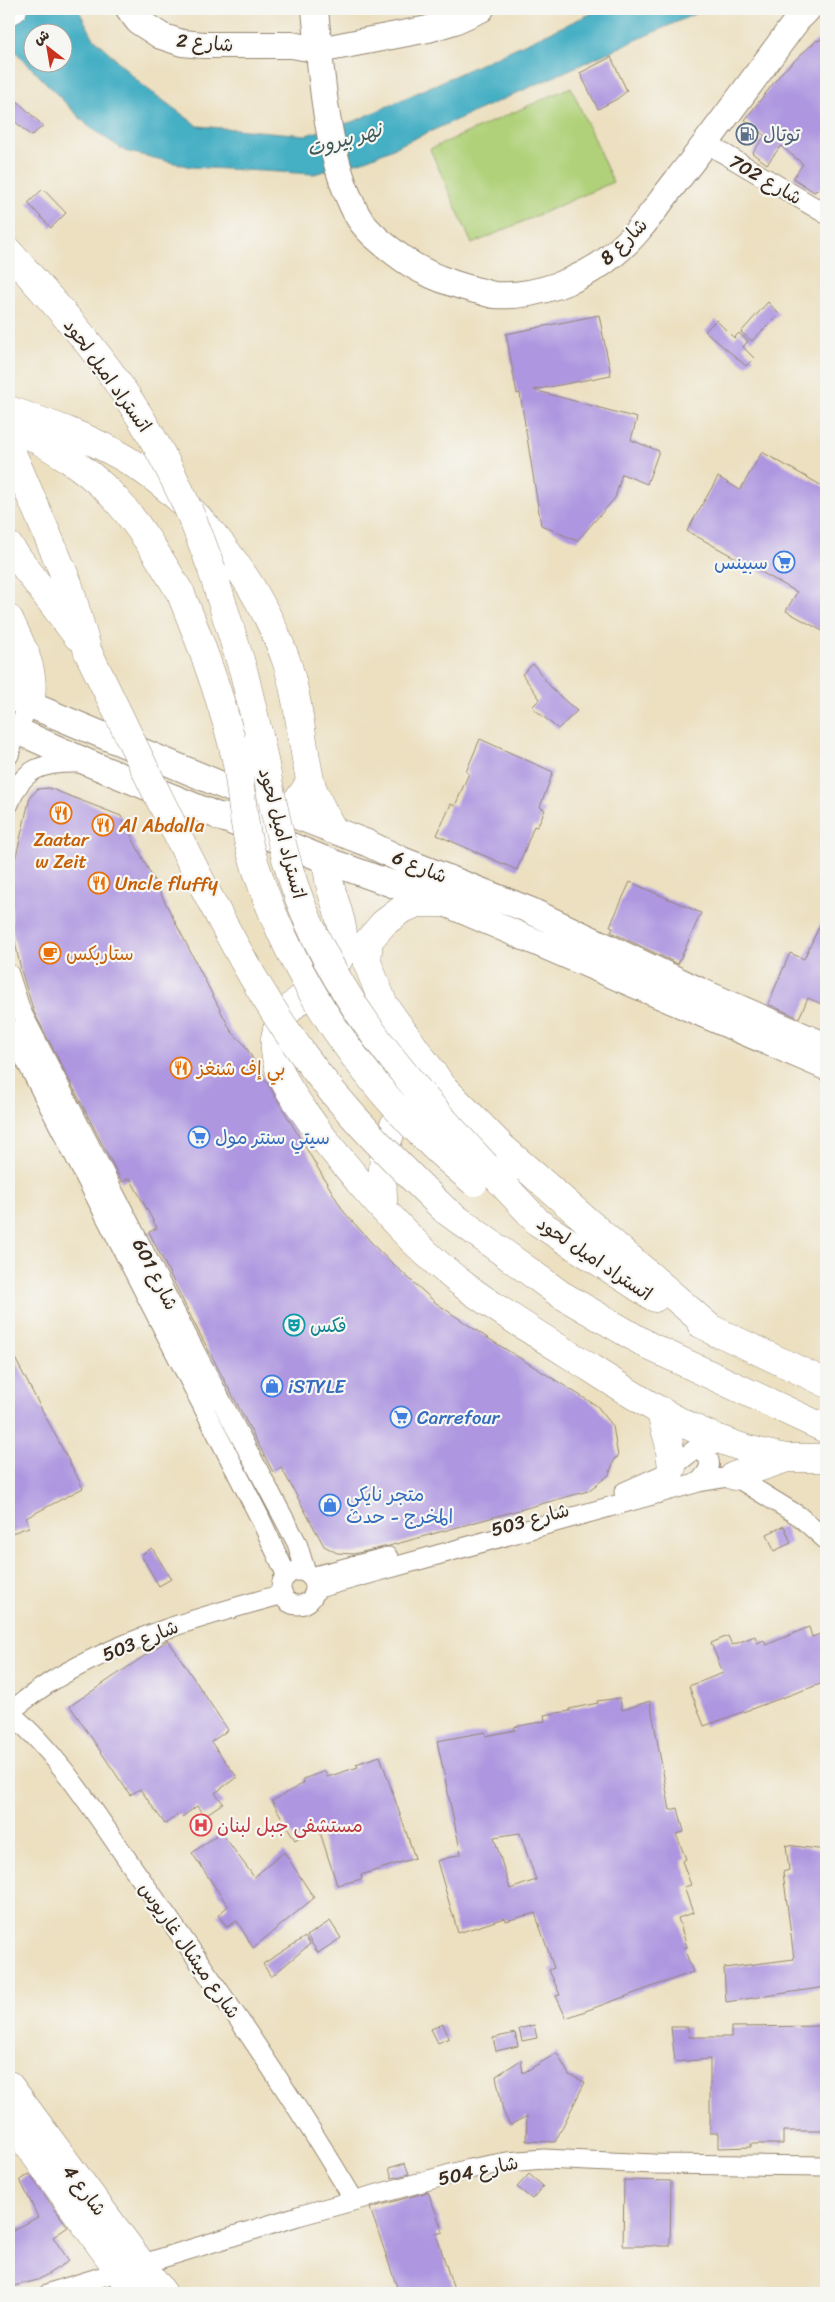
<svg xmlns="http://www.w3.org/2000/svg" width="835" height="2302" font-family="Sriracha,'Playpen Sans Arabic',sans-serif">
<rect width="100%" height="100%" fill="#f6f6f2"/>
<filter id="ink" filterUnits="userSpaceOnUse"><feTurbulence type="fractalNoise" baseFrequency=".02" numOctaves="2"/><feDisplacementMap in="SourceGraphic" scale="10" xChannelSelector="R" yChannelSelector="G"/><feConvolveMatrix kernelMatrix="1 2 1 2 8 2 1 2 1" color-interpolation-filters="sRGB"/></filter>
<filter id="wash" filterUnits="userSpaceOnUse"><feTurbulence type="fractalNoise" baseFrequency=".0096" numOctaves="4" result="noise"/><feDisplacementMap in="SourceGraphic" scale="20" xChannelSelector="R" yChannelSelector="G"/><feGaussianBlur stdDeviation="1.12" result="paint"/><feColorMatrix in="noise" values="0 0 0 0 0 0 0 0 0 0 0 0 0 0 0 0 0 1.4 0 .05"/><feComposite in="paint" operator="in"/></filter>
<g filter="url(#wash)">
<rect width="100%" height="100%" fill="#ece0c1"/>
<path fill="#b0d179" stroke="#767e4c" d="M571,87L613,182L472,244L430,149Z"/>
<path fill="#45afc4" stroke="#406c71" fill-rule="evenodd" d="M9,9H78L93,37L142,85L198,126L306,135L355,121L601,9H706L366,160L314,174L191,167L125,151L87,125L9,45ZM32,32H62V62H32Z"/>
<g id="blocks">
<path fill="#ae96e0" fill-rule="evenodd" d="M826,34V185L814,192L793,178L803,164L781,146L767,164L752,153L765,136L745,120L782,72L817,40L819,41Z
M611,57L627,91L617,99L598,109L580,73Z
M9,93L43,126L31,136L9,116Z
M43,189L66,213L51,228L28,203Z
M768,302L779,314L752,341L741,332Z
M599,315L611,375L534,390L637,418L631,440L659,451L647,484L622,474L615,498L577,541L541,525L520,393L517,394L506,334Z
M716,320L734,338L739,333L748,341L743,347L754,358L746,366L705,331Z
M762,452L826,488V633L786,611L797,592L687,531L718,477L740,490Z
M533,664L554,691L577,711L558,729L532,707L540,699L522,674Z
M480,739L553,772L540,807L545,810L537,827L534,826L517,870L437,835L451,804L455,806L469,773L466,772Z
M49,788L121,816L231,1031L244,1044L344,1212L379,1251L436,1303L486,1337L597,1406L613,1426L618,1457L615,1458L609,1475L588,1491L389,1546L353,1554L337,1553L324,1546L281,1467L273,1472L192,1319L149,1232L157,1228L130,1178L122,1182L34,1012L21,970L12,928V873L30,797L38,789Z
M630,882L701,913L678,964L611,932L613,928L610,926Z
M826,912V1006L808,998L799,1018L768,1004L790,953L804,959Z
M9,1347L83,1488L26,1518L29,1527L9,1534Z
M784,1526L791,1543L774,1551L767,1534Z
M152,1548L171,1579L159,1586L141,1555Z
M809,1627L812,1637L826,1632V1682L704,1726L689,1686L723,1673L711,1643L728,1636L732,1645L755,1636L757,1643L764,1640L766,1645Z
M168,1640L228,1730L211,1742L237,1777L215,1793L223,1803L204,1816L197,1806L182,1817L179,1814L165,1824L140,1789L130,1795L70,1706Z
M620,1698L622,1710L650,1701L670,1810L678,1808L684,1832L676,1834L686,1859L682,1861L691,1885L684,1887L693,1913L678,1918L687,1947L684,1948L693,1972L566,2018L556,1996L560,1995L549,1970L554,1968L535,1913L506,1921L505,1918L458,1933L437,1861L461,1854L437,1741L485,1732L486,1736L515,1730L514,1727L545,1721L544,1715L570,1711L569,1709L598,1703L597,1701ZM520,1833L536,1880L510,1889L494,1837Z
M380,1756L415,1858L361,1875L362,1879L337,1885L318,1826L295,1840L272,1801L304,1783L303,1779L325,1771L327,1777L358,1767L356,1764Z
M221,1832L254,1877L284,1852L314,1898L253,1948L237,1921L227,1927L218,1915L228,1906L192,1853Z
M786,1845L826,1850V1987L726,2002L724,1968L794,1959L783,1872L789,1870Z
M330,1921L341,1938L318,1953L307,1936Z
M305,1937L310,1944L271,1977L263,1964Z
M443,2024L449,2038L438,2043L431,2029Z
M534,2025L537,2038L522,2041L519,2029Z
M826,2026V2131H783V2144H751V2147L719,2148V2133H710V2059L675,2062L671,2027H688L689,2037H731V2027Z
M515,2033L518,2046L496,2051L493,2038Z
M557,2053L569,2075L585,2082L555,2142L526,2141L527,2116L510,2125L503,2111L496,2076L521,2060L523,2073Z
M405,2163L409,2174L392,2178L389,2168Z
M29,2174L68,2227L53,2237L69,2261L38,2280L14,2286L9,2265V2233L38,2217L20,2180Z
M529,2174L543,2186L532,2199L517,2187Z
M624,2180L671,2181L670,2246H623Z
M428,2192L443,2232L436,2234L455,2293H399L370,2208Z"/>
</g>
</g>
<g filter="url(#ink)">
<use href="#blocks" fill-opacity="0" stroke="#948570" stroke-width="1"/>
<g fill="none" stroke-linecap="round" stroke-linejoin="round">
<g stroke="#948570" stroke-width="21">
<path id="street" d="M706,143L826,214
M9,755L17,730L30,703
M9,804C23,767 43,762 80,763
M9,974L21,1011L197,1355L297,1543L306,1573
M9,1028L259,1516L287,1576
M624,1492L662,1475L694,1450L705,1453C714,1465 708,1472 699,1482
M281 1588a17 17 0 1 1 34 0a17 17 0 1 1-34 0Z
M311,1577L388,1557
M315,1589L699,1482L734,1476L799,1516L826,1540
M9,1712C61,1756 97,1817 136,1872C212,1979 287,2087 354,2200
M9,1712C24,1701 39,1689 55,1679C126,1637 204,1616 283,1594
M49,2293L298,2216L469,2169L507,2162L544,2159L654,2164L826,2166"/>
</g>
<g stroke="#948570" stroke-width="28">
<path id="secondary" d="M129,9L138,21L161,36L182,43L204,45H292L319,50L428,29L454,21L481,9
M315,9C321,73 326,156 356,213C365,230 381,242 395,253C419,272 445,282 475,290C481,291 488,294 494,295C534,298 584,280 614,254C638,235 656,207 674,184C717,130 757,74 798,19L808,9
M9,696L284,811L367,843L402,860L529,910L700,991L826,1046
M9,727L91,764L328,861L445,903L826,1067"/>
</g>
<g stroke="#948570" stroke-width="29">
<path id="highway" d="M9,11L13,9
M9,252L63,313
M9,410C47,423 88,437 124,458C198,501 257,580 286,660C299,699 301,739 310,779C313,796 325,814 333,830
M9,423C44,443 82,464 110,493C139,523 160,559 181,594
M9,446L68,583L88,652
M9,546L77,636
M212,570L244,673L259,736
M9,619C22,647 37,672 30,703
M9,686C25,680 25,667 25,652
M221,817C260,825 292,818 310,781
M328,861C324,891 353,928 340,957C322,995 265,1005 276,1057C281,1083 300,1105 315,1127C329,1147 345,1164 360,1183C393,1221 428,1259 469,1289C504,1314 541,1337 578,1360C628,1392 678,1426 735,1445C752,1451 770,1455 787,1458
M445,903H417L401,910L384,923L369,940L367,962L384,1005L443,1087L503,1148L716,1333
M486,1166L539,1223L655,1298
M384,1210C380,1169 381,1123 419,1097
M445,1210L560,1294L651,1347L826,1429
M701,1324L826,1383
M660,1410L669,1443L672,1468
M734,1476L787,1458H826
M9,2085L163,2293
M9,2119L135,2293"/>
</g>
<use href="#street" stroke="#fff" stroke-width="19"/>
<use href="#secondary" stroke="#fff" stroke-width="26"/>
<use href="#highway" stroke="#fff" stroke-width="28"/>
<g stroke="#948570" stroke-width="29" stroke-linecap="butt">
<path id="highway-bridge" d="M63,313C131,391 178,472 212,570
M181,594C203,648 223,702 236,759C242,789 242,822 251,852C284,962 347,1062 429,1142C443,1156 459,1169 474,1182
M88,652C128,733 166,815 208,895C237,950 266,1004 303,1054C344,1111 395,1161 445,1210
M259,736C268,778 275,820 287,862C321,982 402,1077 486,1166"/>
</g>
<use href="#highway-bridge" stroke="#fff" stroke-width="28"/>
</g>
</g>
<defs>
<g id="fuel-ring" transform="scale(1.125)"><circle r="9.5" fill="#f6f6f2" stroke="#5c6f8a" stroke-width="1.5"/><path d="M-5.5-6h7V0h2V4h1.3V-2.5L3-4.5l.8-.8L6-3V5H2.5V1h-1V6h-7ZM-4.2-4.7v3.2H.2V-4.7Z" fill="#5c6f8a"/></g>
<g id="supermarket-ring" transform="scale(1.125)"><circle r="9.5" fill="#f6f6f2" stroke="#3f7fe0" stroke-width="1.5"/><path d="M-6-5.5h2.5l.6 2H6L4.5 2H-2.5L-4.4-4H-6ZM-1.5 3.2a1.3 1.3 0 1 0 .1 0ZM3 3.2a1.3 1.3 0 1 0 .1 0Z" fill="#3f7fe0"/></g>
<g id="restaurant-ring" transform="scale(1.125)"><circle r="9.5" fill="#f6f6f2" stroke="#e8710a" stroke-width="1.5"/><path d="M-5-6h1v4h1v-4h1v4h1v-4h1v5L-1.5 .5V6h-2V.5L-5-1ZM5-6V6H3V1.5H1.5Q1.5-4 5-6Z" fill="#e8710a"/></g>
<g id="cafe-ring" transform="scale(1.125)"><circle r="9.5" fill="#f6f6f2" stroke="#e8710a" stroke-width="1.5"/><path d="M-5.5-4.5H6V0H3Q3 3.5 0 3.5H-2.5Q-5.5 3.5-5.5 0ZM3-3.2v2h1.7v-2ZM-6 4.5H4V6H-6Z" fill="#e8710a"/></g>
<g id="theatre-ring" transform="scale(1.125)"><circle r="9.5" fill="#f6f6f2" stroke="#0f9aa8" stroke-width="1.5"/><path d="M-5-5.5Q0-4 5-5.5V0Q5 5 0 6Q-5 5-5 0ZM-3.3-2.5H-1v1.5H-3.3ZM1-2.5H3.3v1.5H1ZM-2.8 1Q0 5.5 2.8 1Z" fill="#0f9aa8"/></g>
<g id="shop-ring" transform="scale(1.125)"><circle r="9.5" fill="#f6f6f2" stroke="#3f7fe0" stroke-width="1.5"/><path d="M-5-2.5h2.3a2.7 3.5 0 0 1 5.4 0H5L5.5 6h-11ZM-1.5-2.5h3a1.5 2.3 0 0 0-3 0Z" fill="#3f7fe0"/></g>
<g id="hospital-ring" transform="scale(1.125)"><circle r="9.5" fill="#f6f6f2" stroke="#e0444e" stroke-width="1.5"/><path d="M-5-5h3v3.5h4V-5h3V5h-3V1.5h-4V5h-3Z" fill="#e0444e"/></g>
</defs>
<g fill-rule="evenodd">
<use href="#fuel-ring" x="747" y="134"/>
<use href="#supermarket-ring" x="784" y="562"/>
<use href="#restaurant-ring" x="61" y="813"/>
<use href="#restaurant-ring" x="103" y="825"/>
<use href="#restaurant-ring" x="99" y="883"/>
<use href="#cafe-ring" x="50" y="953"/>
<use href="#restaurant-ring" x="181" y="1068"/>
<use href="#supermarket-ring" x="199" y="1137"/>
<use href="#theatre-ring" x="294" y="1325"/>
<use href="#shop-ring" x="272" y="1386"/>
<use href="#supermarket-ring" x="401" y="1417"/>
<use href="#shop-ring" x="330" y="1505"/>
<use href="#hospital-ring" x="201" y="1825"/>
</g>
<g text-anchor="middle" stroke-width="4.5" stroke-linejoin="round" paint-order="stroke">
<g font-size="19" fill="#3b2a1e" stroke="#f6f6f2">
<text transform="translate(205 42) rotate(5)" y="7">شارع 2</text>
<text transform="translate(766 179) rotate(30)" y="7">شارع 702</text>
<text transform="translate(623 241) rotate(-44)" y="7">شارع 8</text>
<text transform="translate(108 375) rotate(54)" y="7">اتستراد اميل لحود</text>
<text transform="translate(283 833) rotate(75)" y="7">اتستراد اميل لحود</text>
<text transform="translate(420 866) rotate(22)" y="7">شارع 6</text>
<text transform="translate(595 1258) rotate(34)" y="7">اتستراد اميل لحود</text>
<text transform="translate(156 1274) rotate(63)" y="7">شارع 601</text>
<text transform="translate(530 1519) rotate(-15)" y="7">شارع 503</text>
<text transform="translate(140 1640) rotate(-22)" y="7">شارع 503</text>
<text transform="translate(190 1950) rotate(55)" y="7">شارع ميشال غاريوس</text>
<text transform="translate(478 2170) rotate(-12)" y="7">شارع 504</text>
<text transform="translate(85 2190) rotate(53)" y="7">شارع 4</text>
</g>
<g font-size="19" fill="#4e5e75" stroke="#f6f6f2" text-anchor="start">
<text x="763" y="141">توتال</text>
</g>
<g font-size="19" fill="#366cbe" stroke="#f6f6f2" text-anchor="start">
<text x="768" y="569" text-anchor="end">سبينس</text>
<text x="215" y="1144">سيتي سنتر مول</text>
<text x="288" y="1393">iSTYLE</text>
<text x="417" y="1424">Carrefour</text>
<text x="346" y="1501">متجر نايكي<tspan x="346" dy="22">المخرج - حدث</tspan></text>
</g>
<g font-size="19" fill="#c56008" stroke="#f6f6f2" text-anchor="start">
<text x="119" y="832">Al Abdalla</text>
<text x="61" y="846" text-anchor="middle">Zaatar<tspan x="61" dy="22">w Zeit</tspan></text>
<text x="115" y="890">Uncle fluffy</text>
<text x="66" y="960">ستاربكس</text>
<text x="197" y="1075">بي إف شنغز</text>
</g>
<g font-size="19" fill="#0d838f" stroke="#f6f6f2" text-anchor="start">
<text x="310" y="1332">فكس</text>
</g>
<g font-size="19" fill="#be3a42" stroke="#f6f6f2" text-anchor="start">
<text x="217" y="1832">مستشفى جبل لبنان</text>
</g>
<g font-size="20" font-style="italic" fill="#3e5958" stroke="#f6f6f2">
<text transform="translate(344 139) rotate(-16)" y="7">نهر بيروت</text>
</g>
</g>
<rect width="835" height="2302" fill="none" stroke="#f6f6f2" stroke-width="30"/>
<g transform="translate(48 48) rotate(329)"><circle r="24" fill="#f6f6f2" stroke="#aba49d"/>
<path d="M0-4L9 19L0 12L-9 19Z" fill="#c8321e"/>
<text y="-8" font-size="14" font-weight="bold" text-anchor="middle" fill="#3b2a1e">ش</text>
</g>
</svg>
